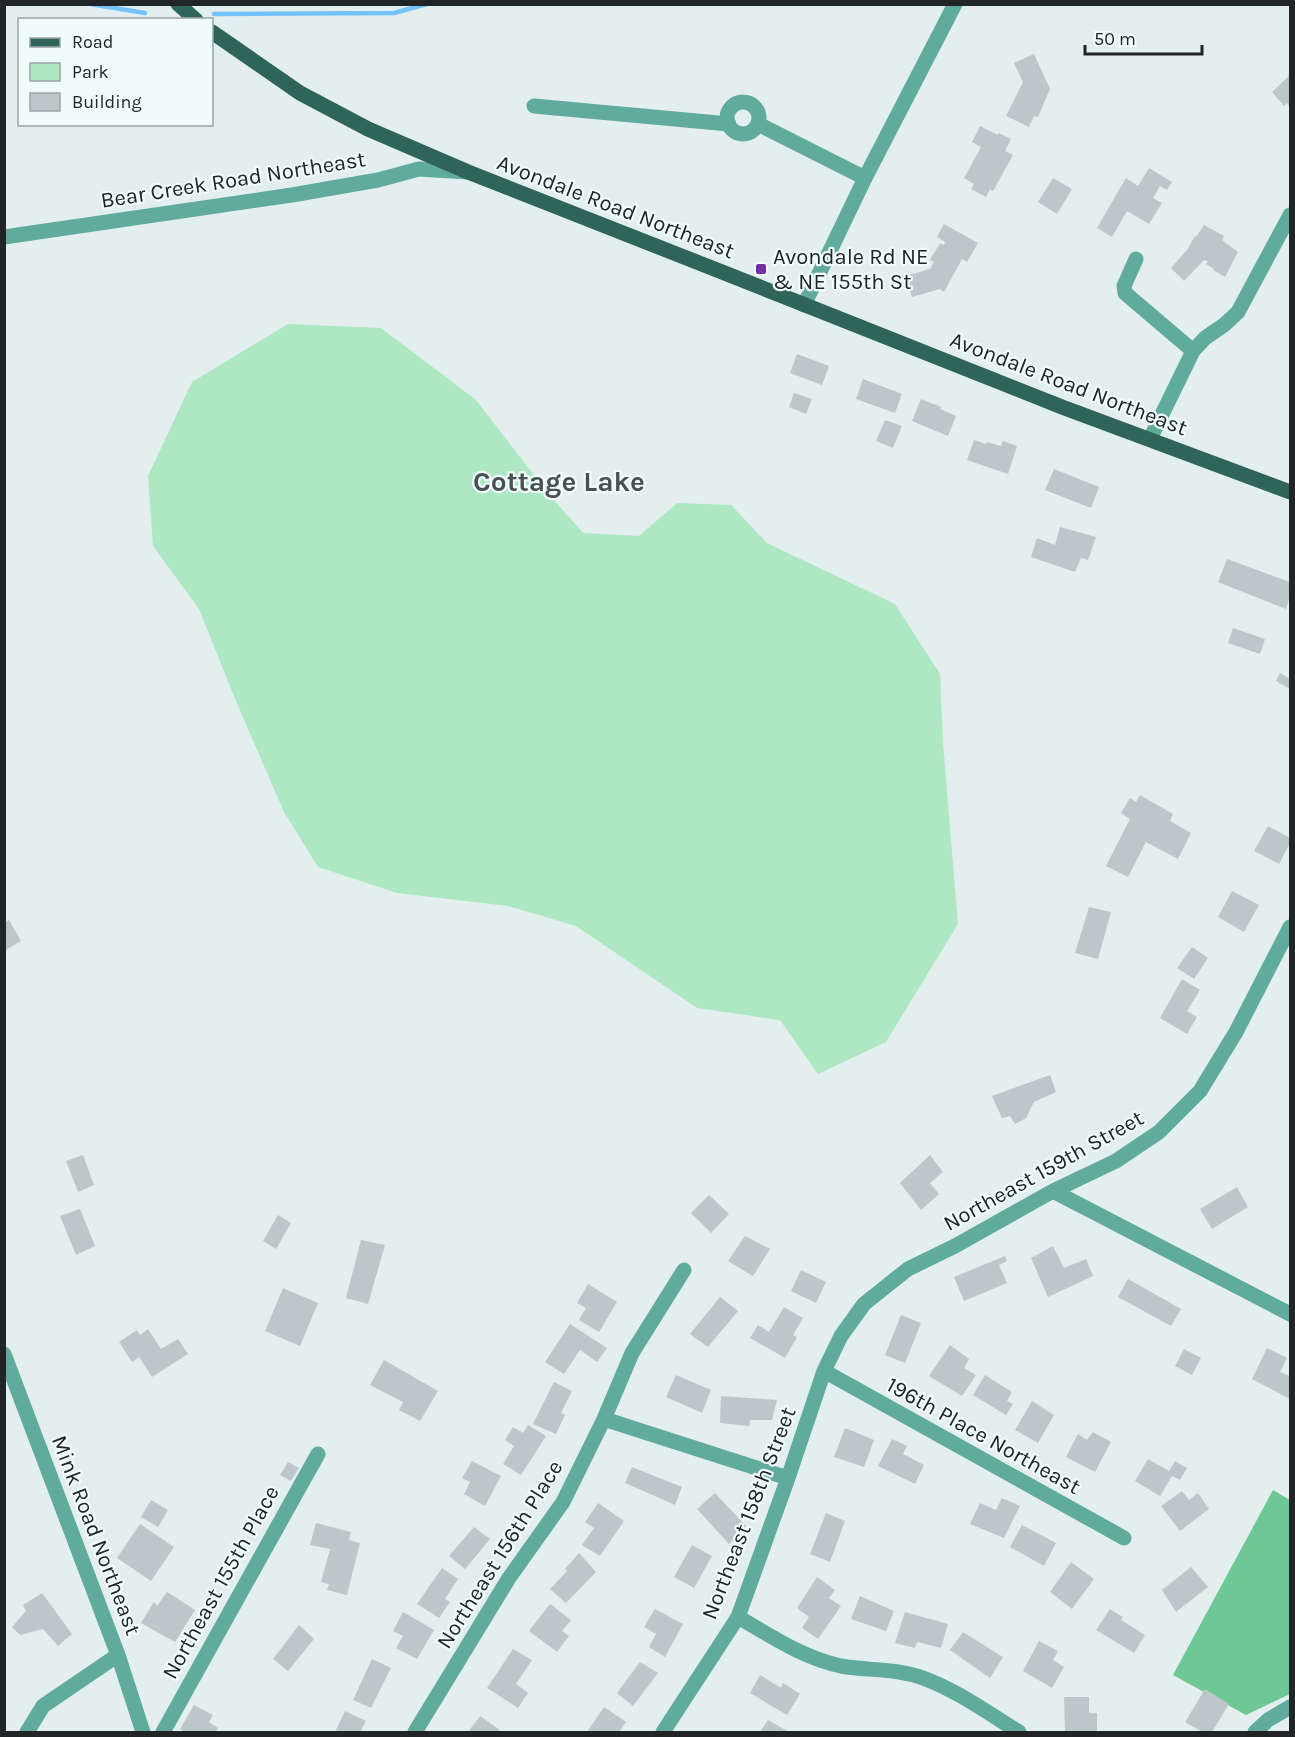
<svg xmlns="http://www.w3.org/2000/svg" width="1295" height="1737" font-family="Karla,sans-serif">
<rect width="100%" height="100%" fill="#e3eeee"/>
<path fill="#ade8c3" d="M288,324L381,328L476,400L547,492L583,533L639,536L677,503L731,505L767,543L895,604L940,674L943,742L958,924L886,1042L818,1074L780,1020L697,1008L576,926L508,906L397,893L318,867L284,812L238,706L199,609L153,546L148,476L192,382Z"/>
<path fill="#6ec894" d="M1273,1490L1290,1500V1694L1246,1715L1173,1675Z"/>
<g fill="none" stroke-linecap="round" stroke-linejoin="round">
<path stroke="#74c3ff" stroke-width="4.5" d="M90,4L145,13
M214,14L394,13L427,4"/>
</g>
<path fill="#bdc7ca" d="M1034,54L1050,89L1038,117L1034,116L1029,127L1006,116L1023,82L1014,63Z
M1290,75V107L1287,103L1284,106L1272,92Z
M980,126L998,135L999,133L1011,139L1005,151L1013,155L993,191L990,189L986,197L971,189L974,184L964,178L981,147L972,142Z
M1149,168L1172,182L1167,190L1160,186L1153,198L1162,203L1149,224L1127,211L1112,237L1097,228L1126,178L1138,186Z
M1053,178L1072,189L1057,214L1038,202Z
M944,224L978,243L967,262L962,259L944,292L940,289L912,297L906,276L930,269L934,262L930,260L940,243L944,245L945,242L937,237Z
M1204,225L1224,236L1222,240L1238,252L1225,277L1213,270L1214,269L1206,264L1208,261L1204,260L1184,281L1171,268L1187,250L1195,236L1196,237Z
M797,354L829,366L822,385L790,373Z
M863,379L902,394L895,413L856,399Z
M794,393L812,399L806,414L789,407Z
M921,399L941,407L940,409L956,416L948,436L912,421Z
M885,420L902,426L893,448L876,441Z
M974,440L986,444L987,442L1001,446L1003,441L1017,446L1008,474L967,460Z
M1054,469L1099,487L1091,508L1045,490Z
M1060,527L1096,537L1088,560L1081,558L1075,572L1031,557L1037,538L1055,545Z
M1227,559L1290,582V596L1286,609L1218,582Z
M1233,628L1265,639L1260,654L1228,643Z
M1280,673L1290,679V689L1276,681Z
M1140,795L1173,814L1170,821L1191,833L1178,859L1146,842L1128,877L1106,866L1130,819L1121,813L1130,798L1136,802Z
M1268,826L1290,838V843L1279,864L1254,851Z
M1232,891L1259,905L1244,932L1218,917Z
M1089,907L1111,912L1098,959L1075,953Z
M9,920L21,941L4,951V923Z
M1192,947L1208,958L1194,979L1177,968Z
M1182,979L1200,990L1187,1011L1197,1017L1187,1034L1160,1018Z
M1050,1075L1056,1092L1034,1102L1026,1118L1015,1124L1010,1116L1002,1118L992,1096Z
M83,1155L94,1185L78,1192L66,1161Z
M930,1155L943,1172L930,1183L939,1194L921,1210L900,1183Z
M1237,1187L1248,1207L1212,1229L1200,1209Z
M709,1195L729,1214L711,1233L691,1213Z
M80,1209L95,1246L76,1255L60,1216Z
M278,1215L291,1223L276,1249L263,1241Z
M745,1236L770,1249L753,1276L728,1261Z
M361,1240L385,1245L368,1304L346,1298Z
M1053,1246L1064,1268L1086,1259L1093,1276L1048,1297L1031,1258Z
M1005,1256L1007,1261L999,1265L1007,1283L964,1301L954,1277Z
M801,1270L826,1282L816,1303L791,1291Z
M1128,1279L1181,1309L1171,1326L1118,1297Z
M588,1284L617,1302L599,1332L579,1320L586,1308L577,1303Z
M283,1288L318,1303L300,1346L265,1331Z
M720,1297L738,1311L708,1347L690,1334Z
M784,1307L803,1318L793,1335L797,1337L785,1358L750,1338L758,1325L769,1332Z
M901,1315L921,1323L905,1363L885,1355Z
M570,1324L607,1348L597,1362L580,1350L564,1374L545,1362Z
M148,1329L161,1349L178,1339L188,1354L152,1377L139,1357L132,1362L119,1342L137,1330L140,1335Z
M950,1345L969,1359L964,1368L976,1375L962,1396L929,1376Z
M1267,1348L1287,1358L1280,1372L1290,1376V1399L1252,1379Z
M1184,1349L1201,1358L1192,1375L1175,1366Z
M384,1360L438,1391L420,1421L399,1410L403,1402L370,1385Z
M676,1375L711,1390L702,1413L666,1397Z
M985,1375L1012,1392L1007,1401L1013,1404L1006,1415L973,1395Z
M554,1382L572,1391L561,1413L565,1415L556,1434L533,1424Z
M721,1396L777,1400L772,1420H750L749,1426L720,1423Z
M1032,1401L1054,1415L1038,1443L1015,1430Z
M528,1425L546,1436L521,1475L503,1464L514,1446L505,1440L513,1427L523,1433Z
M845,1428L874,1440L864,1467L834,1457Z
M1093,1432L1111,1442L1095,1472L1066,1457L1078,1434L1087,1440Z
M892,1439L907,1446L903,1454L924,1465L915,1484L878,1466Z
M1148,1459L1169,1471L1175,1461L1187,1468L1180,1480L1172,1476L1160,1496L1135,1481Z
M472,1461L501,1476L485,1506L464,1494L470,1482L462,1478Z
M288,1462L299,1468L291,1481L280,1475Z
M632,1467L682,1487L675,1505L625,1483Z
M1182,1491L1189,1500L1198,1493L1209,1509L1180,1531L1161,1506Z
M715,1493L746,1526L729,1544L697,1509Z
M1002,1498L1020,1506L1004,1538L970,1524L980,1503L996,1510Z
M151,1500L168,1510L158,1527L141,1517Z
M598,1503L624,1521L600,1556L582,1545L594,1528L585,1522Z
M826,1513L845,1521L830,1562L810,1554Z
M316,1523L351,1532L349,1540L360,1543L347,1595L327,1590L329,1584L321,1582L330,1549L310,1545Z
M140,1524L174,1547L151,1581L117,1558Z
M1022,1525L1056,1543L1044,1566L1010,1547Z
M474,1527L490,1539L465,1569L449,1556Z
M692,1545L712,1556L694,1588L674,1577Z
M579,1553L596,1572L566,1603L550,1589L567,1571L565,1569Z
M1071,1562L1094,1579L1072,1609L1050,1592Z
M1191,1567L1208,1587L1176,1612L1162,1590Z
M442,1568L458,1579L445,1599L450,1602L439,1618L417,1604Z
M817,1577L835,1590L829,1598L841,1606L818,1639L802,1628L809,1617L797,1608Z
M167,1592L195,1610L175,1642L141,1623L154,1602L157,1606Z
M42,1593L72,1634L58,1646L43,1629L20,1635L12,1627L26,1611L23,1605Z
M860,1596L894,1611L886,1631L851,1619Z
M550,1604L571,1620L562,1631L569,1636L557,1652L529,1631Z
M655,1609L683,1624L665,1657L649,1647L656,1634L644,1627Z
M1110,1609L1123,1617L1121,1620L1145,1635L1134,1653L1096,1630Z
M403,1612L434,1630L417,1659L396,1648L403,1636L393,1631Z
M905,1612L948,1624L941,1648L917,1642L915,1648L895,1643Z
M299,1625L314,1639L288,1671L273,1659Z
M963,1632L1003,1657L990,1678L950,1650Z
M1039,1641L1058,1651L1053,1660L1064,1667L1052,1688L1023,1671Z
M513,1649L532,1660L516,1684L528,1693L518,1708L487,1688Z
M372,1659L391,1668L371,1708L353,1700Z
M640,1662L658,1673L633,1706L617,1693Z
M760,1675L781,1688L783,1683L800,1694L787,1715L750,1693Z
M1205,1689L1229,1704L1212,1732H1202L1185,1722Z
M1064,1697H1089V1713H1097V1732H1065Z
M194,1705L213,1715L209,1722L218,1728L215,1732H185L180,1729Z
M604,1707L626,1722L619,1732H587Z
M345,1711L366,1721L360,1732H335Z
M480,1716L500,1730L498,1732H468Z
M768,1720L789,1732H760Z"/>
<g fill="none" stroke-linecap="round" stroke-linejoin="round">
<path stroke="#60ab9b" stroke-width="15" d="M727 118a16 16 0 1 1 32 0a16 16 0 1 1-32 0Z
M534,106L729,124
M758,124L865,178
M4,237L292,195L378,180L419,169L467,172
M1136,259L1124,286L1125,293L1193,351
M804,305L865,178L955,4
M1150,439L1193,351L1205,338L1224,325L1238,312L1290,215
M1053,1191L1290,1314
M4,1354L118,1655L143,1732
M824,1371L1124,1538
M604,1419L788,1478
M738,1617C771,1636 803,1658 841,1666C869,1671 896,1668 923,1678C958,1691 988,1713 1019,1732
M27,1732L43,1706L118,1655
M163,1732L318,1454
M415,1732L509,1578L563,1502L604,1419L632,1353L684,1270
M663,1732L738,1617L788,1478L824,1371L841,1336L864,1304L908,1269L955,1246L1053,1191L1116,1161L1159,1132L1200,1091L1236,1032L1290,927
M1255,1732L1268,1720L1290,1707"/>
<path stroke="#2f6459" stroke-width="15" d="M178,4L196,20
M212,32L300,93L368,129L468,172L717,270L1062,407L1290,492"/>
</g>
<rect fill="#7330a4" stroke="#f0fbfb" stroke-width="2" x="755" y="263" width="12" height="12" rx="3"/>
<g text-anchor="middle" stroke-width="4.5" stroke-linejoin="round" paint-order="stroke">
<g font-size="22" fill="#212525" stroke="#f0fbfb">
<text transform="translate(233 179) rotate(-9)" y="8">Bear Creek Road Northeast</text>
<text transform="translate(616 206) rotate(21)" y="8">Avondale Road Northeast</text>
<text transform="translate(1069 383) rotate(21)" y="8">Avondale Road Northeast</text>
<text transform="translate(1043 1170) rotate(-29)" y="8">Northeast 159th Street</text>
<text transform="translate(984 1435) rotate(29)" y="8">196th Place Northeast</text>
<text transform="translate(748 1513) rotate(-69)" y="8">Northeast 158th Street</text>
<text transform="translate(97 1535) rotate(69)" y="8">Mink Road Northeast</text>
<text transform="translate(499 1554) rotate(-58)" y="8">Northeast 156th Place</text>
<text transform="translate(220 1582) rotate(-61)" y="8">Northeast 155th Place</text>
</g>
<g font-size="22" fill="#212525" stroke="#f0fbfb" text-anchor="start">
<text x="773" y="264">Avondale Rd NE<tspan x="773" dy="25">&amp; NE 155th St</tspan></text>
</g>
<g font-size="28" font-weight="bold" fill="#485152" stroke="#f0fbfb">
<text x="559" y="491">Cottage Lake</text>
</g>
</g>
<rect width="1295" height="1737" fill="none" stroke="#212525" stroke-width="12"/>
<rect x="18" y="18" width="195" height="108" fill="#f0fbfb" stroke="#9da5a5" stroke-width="1.5"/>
<rect x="30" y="38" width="30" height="9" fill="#2f6459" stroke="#9da5a5" stroke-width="1.5"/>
<text x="72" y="48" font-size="18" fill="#212525">Road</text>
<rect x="30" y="63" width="30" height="18" fill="#ade8c3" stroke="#9da5a5" stroke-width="1.5"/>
<text x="72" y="78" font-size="18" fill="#212525">Park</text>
<rect x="30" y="93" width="30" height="18" fill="#bdc7ca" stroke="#9da5a5" stroke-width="1.5"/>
<text x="72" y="108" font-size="18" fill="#212525">Building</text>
<path d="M1085 45v9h117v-9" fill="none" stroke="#212525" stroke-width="3"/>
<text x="1094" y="45" font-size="18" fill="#212525" stroke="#f0fbfb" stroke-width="4.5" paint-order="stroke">50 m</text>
</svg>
